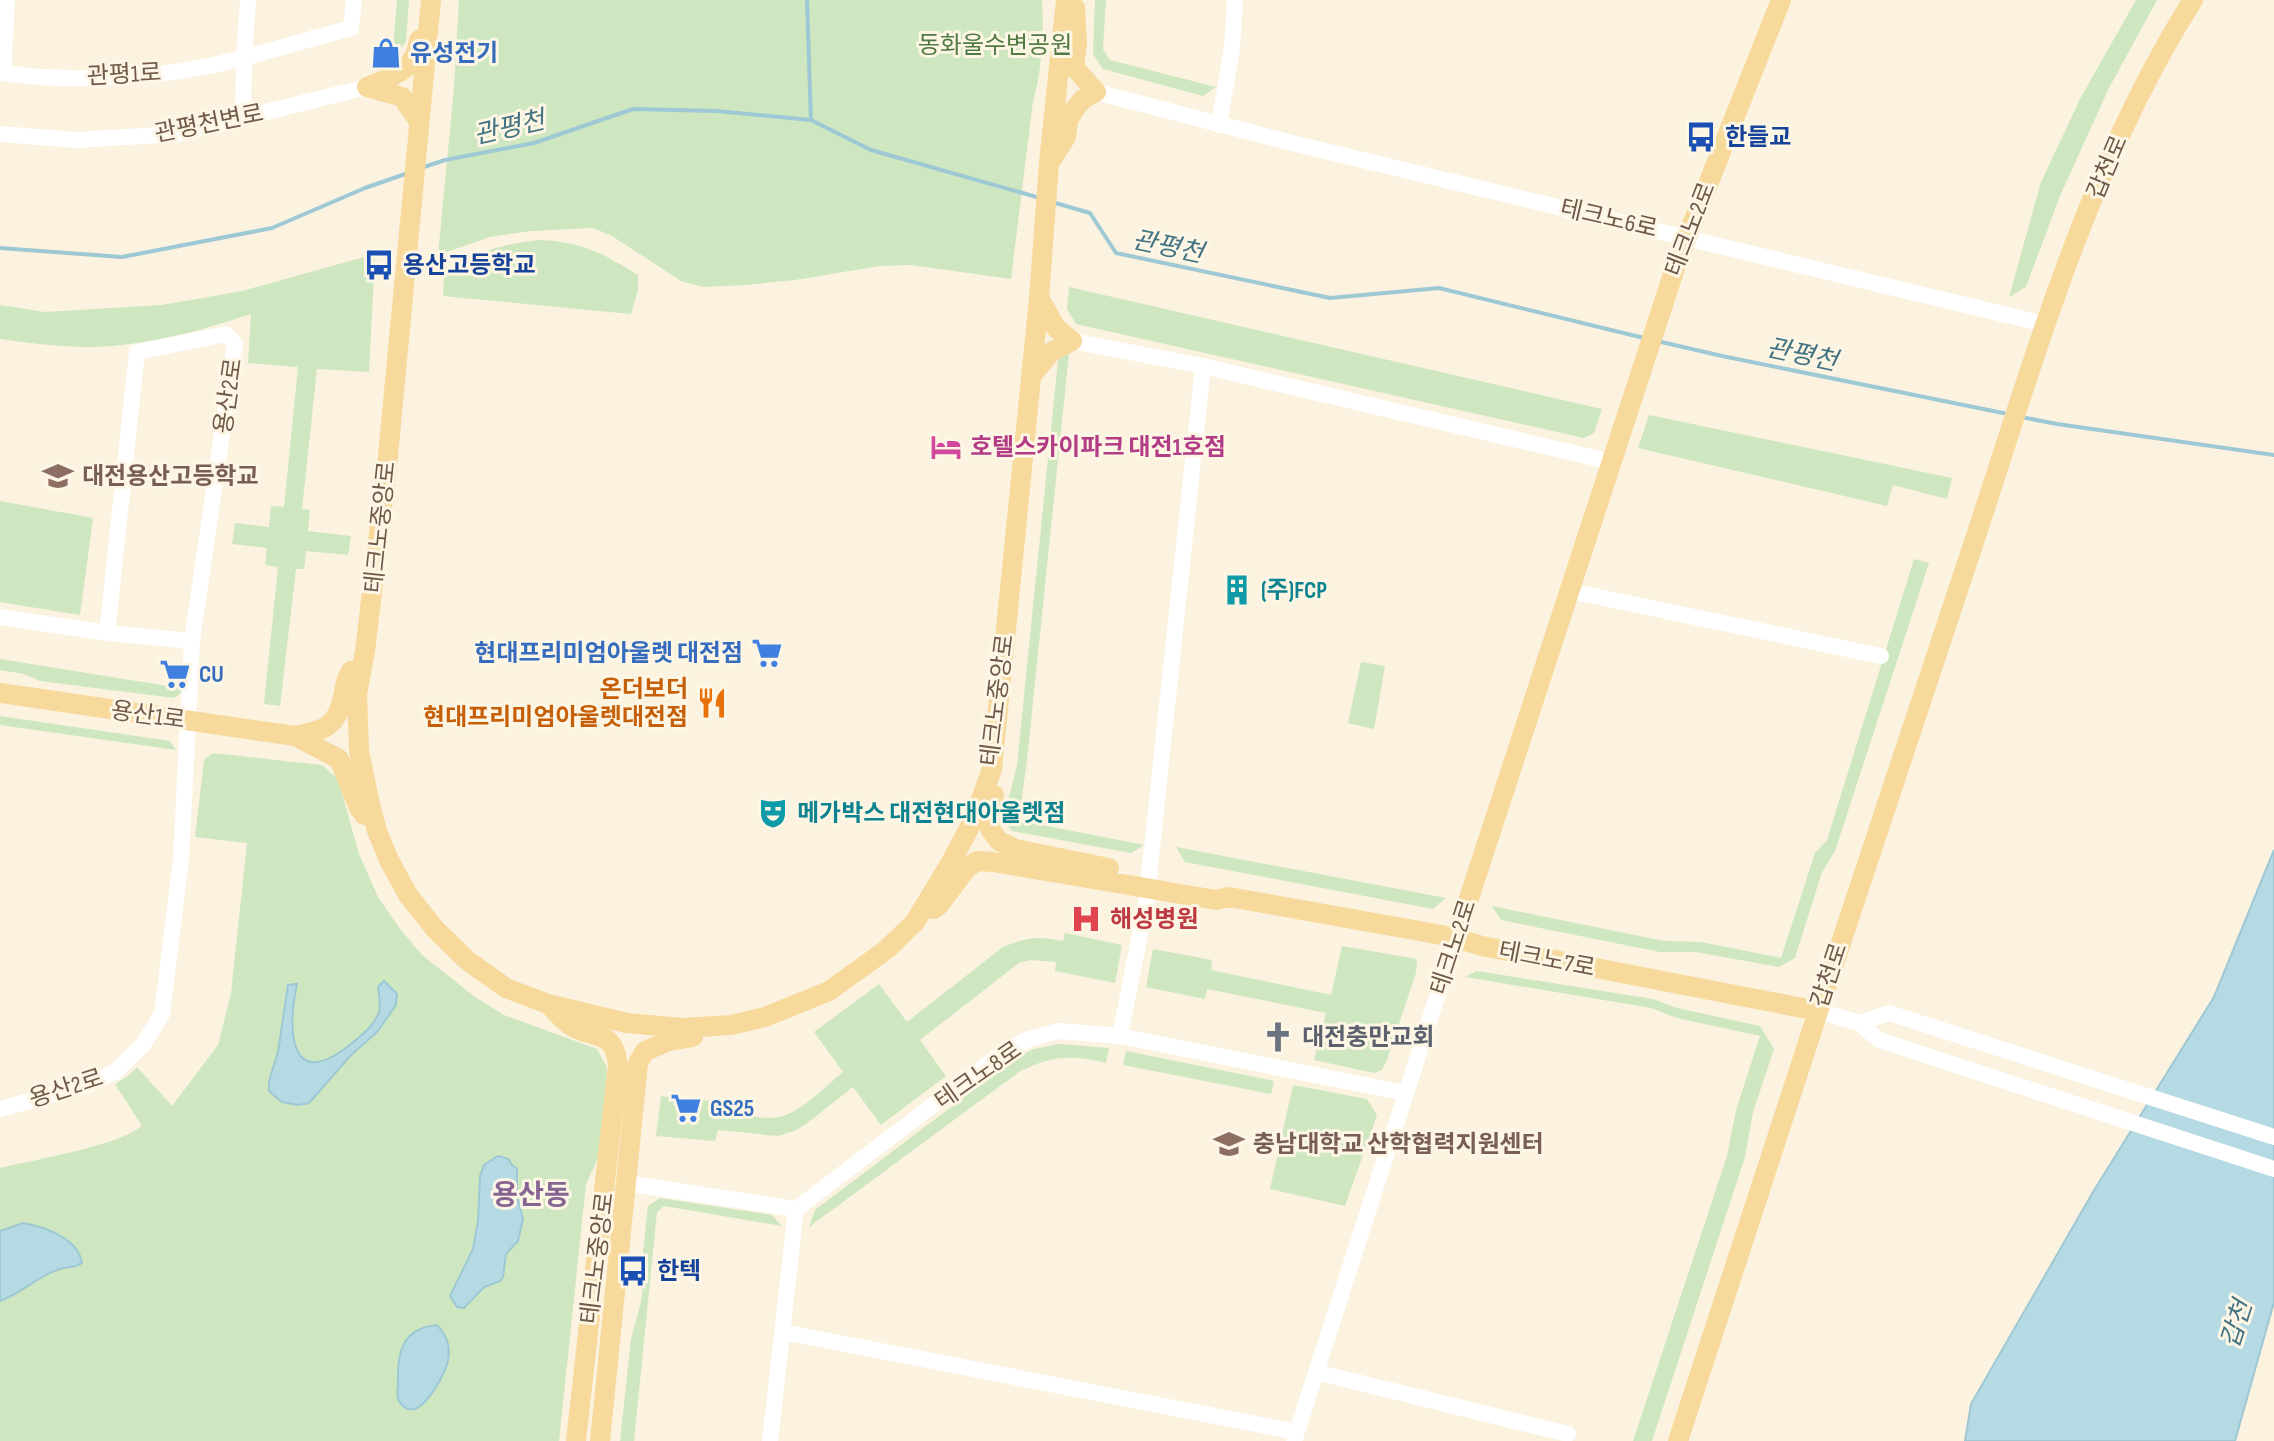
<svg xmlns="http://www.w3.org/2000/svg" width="2274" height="1441" font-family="'Sofia Sans Condensed','Noto Sans KR',sans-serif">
<rect width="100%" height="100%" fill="#fbf2e0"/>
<path fill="#cee7c0" d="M397,0H409L406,42L392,58Z
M459,0H1042C1044,30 1042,72 1033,101L1011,279L911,265L879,266L795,280L746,285L702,287L681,281L612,236L593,228L531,231L490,237L438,255L454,88Z
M1095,0H1106L1103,49L1110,60L1216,87L1203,96L1103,69L1093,54Z
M2136,0H2157L2109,88L2060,196L2026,287L2009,297L2041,182L2081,97Z
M541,240C585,243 602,253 638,275V290L631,314L443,296L444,272C474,252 506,243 541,240Z
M375,254L369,372L317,369L302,509L310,510L308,531L351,536L348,555L306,551L304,569H296L280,706L264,704L278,567L265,565L267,548L232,544L235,523L269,527L271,506L284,507L298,367L248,363L251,314C206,329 159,342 112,346C75,349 37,344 0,339V305L45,312L162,305L242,291Z
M1069,287L1602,409L1594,433L1584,438L1076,324L1067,309Z
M1069,353L1027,760L1021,804L1017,812L1022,821L1144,845L1131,853L1012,831L1006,823L1005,813L1017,765L1058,360Z
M1649,415L1952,478L1947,499L1893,485L1887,506L1638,448Z
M0,501L93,518L80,615L0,602Z
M1914,559L1929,563L1835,851L1822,872L1795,958L1779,967L1696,952H1660L1501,920L1492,906L1664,941L1701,942L1781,958L1815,853L1827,840Z
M0,659L186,689L174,698L40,681L24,674L0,670Z
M1361,662L1385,666L1374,729L1348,723Z
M0,716L170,741L176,750L0,725Z
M213,753L322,765L338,779L359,854L378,897L401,930L422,955L475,997L504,1015L597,1049L607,1067L601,1152L586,1184L559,1441H0V1168C33,1160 118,1146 142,1126L115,1084L128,1076L137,1067L172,1106L218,1045L231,993L247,843L195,837L204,760Z
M1176,847L1446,898L1433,909L1185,862Z
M1065,933L1122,945L1115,983L1055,971L1056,962L1030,960L1019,963L920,1040L946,1076L881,1125L853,1087L806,1124L794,1131L778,1136L718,1130L715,1141L656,1136L661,1096L722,1102L721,1112C739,1114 761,1120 779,1117C800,1113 826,1086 843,1072L814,1032L879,984L907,1022L1003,947C1028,937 1037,936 1063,941Z
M1342,946L1417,959L1416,973L1387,1060L1382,1070L1374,1073L1314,1060L1326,1013L1207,989L1205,999L1146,987L1153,949L1212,960L1211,970L1331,995Z
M1477,971L1653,999L1677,1008L1760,1026L1774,1049L1753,1112L1745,1157L1652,1441H1633L1727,1156L1736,1110L1760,1036L1677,1018L1651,1008L1465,977Z
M1059,1044L1109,1048L1106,1063C1073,1054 1049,1056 1019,1072L809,1227L815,1210L1016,1058L1034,1049Z
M1126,1051L1274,1081L1271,1094L1123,1065Z
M1293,1085L1367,1099L1377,1115L1345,1206L1270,1189Z
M660,1198L772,1215L782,1226L664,1206L657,1212L634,1441H620L631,1339L641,1302L645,1270L643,1252L648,1206Z"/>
<path fill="#b6dae3" stroke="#9dc8d4" stroke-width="2" d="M2274,850V1302L2235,1441H1965L1971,1404L2093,1192L2214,997Z
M384,981L397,994L396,1005L377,1032L351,1055L309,1103L298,1105L282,1102L269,1091V1081L278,1052L288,985L297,984C287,1030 289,1094 351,1044C362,1035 374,1026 379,1012C381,1005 379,994 378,987Z
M498,1156L509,1159L511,1164L517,1169V1196L523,1219L518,1241L506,1254L503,1277L500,1281L484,1287L464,1308L457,1307L450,1296L473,1249L478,1221L480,1176L484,1165Z
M23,1223C45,1227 78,1238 82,1263C75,1268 71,1266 64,1268C39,1274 23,1293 0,1301V1231Z
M437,1325C450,1338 452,1353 445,1370C439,1383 416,1428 399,1401C396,1396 398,1389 398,1383C397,1353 402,1328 437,1325Z"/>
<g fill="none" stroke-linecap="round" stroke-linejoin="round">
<path stroke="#9dc8d4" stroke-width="4" d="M807,0L811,120
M424,167L445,160L534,143L633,109L716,111L811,120L871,150L1040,198
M1052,202L1090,213L1116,253L1330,298L1439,288L1644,338
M0,248L122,257L272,228L365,188L408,173
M1657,341L1722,356L2008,414
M2021,417L2057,424L2274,455"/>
<path stroke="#fff" stroke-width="16" d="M7,0L3,73C63,82 144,79 204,67C253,57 302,41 351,28L354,0
M1096,92L1300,145L2044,324
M243,118L244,57L248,0
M1219,125L1232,48L1235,0
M0,134L76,140L178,134L367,87
M1072,341L1203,366L1612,462
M1570,591L1881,656
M0,617L107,633L192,641
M1149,876L1203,366
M1818,1011L1859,1023L1879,1040L2274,1169
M1859,1023L1889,1013L2274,1137
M1120,1036L1149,888
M0,1109L87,1085L115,1072L142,1046L162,1014L181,859L192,641L235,344L226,334L137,352L107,633
M625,1183L796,1209
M783,1332L1297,1432
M1316,1372L1568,1434
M770,1441L796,1209L1003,1052L1029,1039L1059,1031L1120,1036L1405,1093
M1294,1441L1456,938"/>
<path stroke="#f7d99b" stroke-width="20" d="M431,0L387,466L365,651L357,694L359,751L370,804L377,831L389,860L408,895L435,929L468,961L506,988L548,1004L627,1023L682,1028L731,1025L765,1017L829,991L886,950L915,922L950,864L974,819L992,769L1039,298L1049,163L1066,0
M367,87C392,77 416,70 419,40
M367,87L402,97L418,120
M1052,159L1066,137L1068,121L1074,110L1083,99L1096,92L1074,67L1077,43L1075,8
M1031,376L1051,352L1072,341L1056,328L1039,298
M0,693L295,736L339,759L359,808L364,815
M295,736C323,730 336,729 343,697C345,688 345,679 351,671
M994,795L989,813L990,829L999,841L1015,849L1109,868
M934,909L939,905L967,868L977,861L993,862L1216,900L1229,897L1431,933L1456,938L1482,946L1818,1011
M1456,938L1676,265L1781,0
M551,1007C558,1014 566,1024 575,1028C600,1039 614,1032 618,1065L576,1441
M600,1441L638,1063L645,1051L669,1041L693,1037
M1678,1441C1773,1148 1869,855 1967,563C2031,372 2084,172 2193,0"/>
</g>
<defs>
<g id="shop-bare" transform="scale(2.4)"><path d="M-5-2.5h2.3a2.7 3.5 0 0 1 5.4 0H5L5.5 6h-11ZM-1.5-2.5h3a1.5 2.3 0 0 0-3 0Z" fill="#3f7fe0" stroke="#fef6e5" stroke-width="2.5" paint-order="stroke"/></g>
<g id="bus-bare" transform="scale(2.4)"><path d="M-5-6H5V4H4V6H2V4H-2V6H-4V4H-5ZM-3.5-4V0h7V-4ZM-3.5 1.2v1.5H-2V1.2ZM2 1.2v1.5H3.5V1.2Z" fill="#1a4fb4" stroke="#fef6e5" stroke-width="2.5" paint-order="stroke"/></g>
<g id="hotel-bare" transform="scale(2.4)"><path d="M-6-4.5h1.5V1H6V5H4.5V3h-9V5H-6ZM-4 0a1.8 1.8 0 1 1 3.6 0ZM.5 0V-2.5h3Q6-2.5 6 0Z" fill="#d1479c" stroke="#fef6e5" stroke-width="2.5" paint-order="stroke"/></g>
<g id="school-bare" transform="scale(2.4)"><path d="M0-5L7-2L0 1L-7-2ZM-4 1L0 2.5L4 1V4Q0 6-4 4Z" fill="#8d6e63" stroke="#fef6e5" stroke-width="2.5" paint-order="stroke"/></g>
<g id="building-bare" transform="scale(2.4)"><path d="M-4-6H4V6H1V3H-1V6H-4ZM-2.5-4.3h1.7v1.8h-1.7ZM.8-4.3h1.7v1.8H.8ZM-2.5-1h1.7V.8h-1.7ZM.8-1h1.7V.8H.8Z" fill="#0f9aa8" stroke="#fef6e5" stroke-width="2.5" paint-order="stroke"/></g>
<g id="supermarket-bare" transform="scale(2.4)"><path d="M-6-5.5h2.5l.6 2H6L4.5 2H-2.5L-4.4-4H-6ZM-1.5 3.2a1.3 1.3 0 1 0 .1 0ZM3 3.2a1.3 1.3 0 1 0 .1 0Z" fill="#3f7fe0" stroke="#fef6e5" stroke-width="2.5" paint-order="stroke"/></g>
<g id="restaurant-bare" transform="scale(2.4)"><path d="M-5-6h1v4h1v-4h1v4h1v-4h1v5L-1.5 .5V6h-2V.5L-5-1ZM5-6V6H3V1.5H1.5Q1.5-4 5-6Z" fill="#e8710a" stroke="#fef6e5" stroke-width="2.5" paint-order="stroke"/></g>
<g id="theatre-bare" transform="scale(2.4)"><path d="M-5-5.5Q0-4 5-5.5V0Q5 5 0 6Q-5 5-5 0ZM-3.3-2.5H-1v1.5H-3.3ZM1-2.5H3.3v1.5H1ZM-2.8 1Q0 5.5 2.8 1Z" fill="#0f9aa8" stroke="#fef6e5" stroke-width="2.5" paint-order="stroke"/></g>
<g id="hospital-bare" transform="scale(2.4)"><path d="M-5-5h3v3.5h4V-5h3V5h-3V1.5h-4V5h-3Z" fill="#e0444e" stroke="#fef6e5" stroke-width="2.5" paint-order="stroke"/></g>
<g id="church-bare" transform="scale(2.4)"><path d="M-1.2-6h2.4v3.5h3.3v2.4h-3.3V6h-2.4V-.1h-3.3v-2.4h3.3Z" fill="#6b7280" stroke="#fef6e5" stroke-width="2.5" paint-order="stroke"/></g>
<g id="university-bare" transform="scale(2.4)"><path d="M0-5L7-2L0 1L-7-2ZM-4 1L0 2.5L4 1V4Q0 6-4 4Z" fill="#8d6e63" stroke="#fef6e5" stroke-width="2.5" paint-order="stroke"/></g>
</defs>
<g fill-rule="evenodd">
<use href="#shop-bare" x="386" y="53"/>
<use href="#bus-bare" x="1701" y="137"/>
<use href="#bus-bare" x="379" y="265"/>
<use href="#hotel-bare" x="946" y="447"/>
<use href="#school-bare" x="58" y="476"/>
<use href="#building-bare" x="1237" y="590"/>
<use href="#supermarket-bare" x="767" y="653"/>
<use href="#supermarket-bare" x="175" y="674"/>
<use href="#restaurant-bare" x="712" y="703"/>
<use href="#theatre-bare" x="773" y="813"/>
<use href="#hospital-bare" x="1086" y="919"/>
<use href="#church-bare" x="1278" y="1037"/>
<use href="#supermarket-bare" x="686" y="1108"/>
<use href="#university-bare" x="1229" y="1144"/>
<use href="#bus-bare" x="633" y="1271"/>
</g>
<g text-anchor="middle" stroke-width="6" stroke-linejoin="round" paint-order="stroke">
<g font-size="24" fill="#527a44" stroke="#fef6e5">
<text x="995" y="53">동화울수변공원</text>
</g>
<g font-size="24" font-weight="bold" fill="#366cbe" stroke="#fef6e5" text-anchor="start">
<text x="410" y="61">유성전기</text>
<text x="743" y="661" text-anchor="end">현대프리미엄아울렛 대전점</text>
<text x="199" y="682">CU</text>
<text x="710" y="1116">GS25</text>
</g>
<g font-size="24" fill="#705949" stroke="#fef6e5">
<text transform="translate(124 74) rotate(-3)" y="8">관평1로</text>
<text transform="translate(209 123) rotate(-11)" y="8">관평천변로</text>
<text transform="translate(2107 167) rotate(-67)" y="8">갑천로</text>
<text transform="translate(1609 218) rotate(13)" y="8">테크노6로</text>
<text transform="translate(1690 229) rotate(-69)" y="8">테크노2로</text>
<text transform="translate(228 396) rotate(-82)" y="8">용산2로</text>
<text transform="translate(380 527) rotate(-84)" y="8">테크노중앙로</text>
<text transform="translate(997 700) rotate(-83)" y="8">테크노중앙로</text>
<text transform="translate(148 715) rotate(8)" y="8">용산1로</text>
<text transform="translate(1453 947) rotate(-72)" y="8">테크노2로</text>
<text transform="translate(1547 959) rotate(11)" y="8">테크노7로</text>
<text transform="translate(1829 975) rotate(-72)" y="8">갑천로</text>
<text transform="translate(978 1075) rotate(-35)" y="8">테크노8로</text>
<text transform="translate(66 1088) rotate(-18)" y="8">용산2로</text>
<text transform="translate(597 1258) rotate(-83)" y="8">테크노중앙로</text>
</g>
<g font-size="24" font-weight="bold" fill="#164399" stroke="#fef6e5" text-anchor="start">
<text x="1725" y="145">한들교</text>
<text x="403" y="273">용산고등학교</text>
<text x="657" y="1279">한텍</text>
</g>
<g font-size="24" font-weight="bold" fill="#b23c85" stroke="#fef6e5" text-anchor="start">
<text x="970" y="455">호텔스카이파크 대전1호점</text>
</g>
<g font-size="24" font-weight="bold" fill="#785e54" stroke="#fef6e5" text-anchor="start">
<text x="82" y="484">대전용산고등학교</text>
<text x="1253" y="1152">충남대학교 산학협력지원센터</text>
</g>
<g font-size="24" font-weight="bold" fill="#0d838f" stroke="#fef6e5" text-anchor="start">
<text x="1261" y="598">(주)FCP</text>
<text x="797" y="821">메가박스 대전현대아울렛점</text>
</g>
<g font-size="24" font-weight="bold" fill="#c56008" stroke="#fef6e5" text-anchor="end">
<text x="688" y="697">온더보더<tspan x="688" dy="28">현대프리미엄아울렛대전점</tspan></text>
</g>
<g font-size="24" font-weight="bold" fill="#be3a42" stroke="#fef6e5" text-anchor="start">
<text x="1110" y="927">해성병원</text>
</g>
<g font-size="24" font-weight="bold" fill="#5b616d" stroke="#fef6e5" text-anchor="start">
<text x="1302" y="1045">대전충만교회</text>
</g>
<g font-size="26" font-style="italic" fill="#447483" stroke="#fef6e5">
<text transform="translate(509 127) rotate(-13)" y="9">관평천</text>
<text transform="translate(1168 246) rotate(12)" y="9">관평천</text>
<text transform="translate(1802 354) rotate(12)" y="9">관평천</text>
<text transform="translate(2236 1324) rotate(-72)" y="9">갑천</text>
</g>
<g font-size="28" font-weight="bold" fill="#866593" stroke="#fef6e5">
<text x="531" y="1204">용산동</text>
</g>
</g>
</svg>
